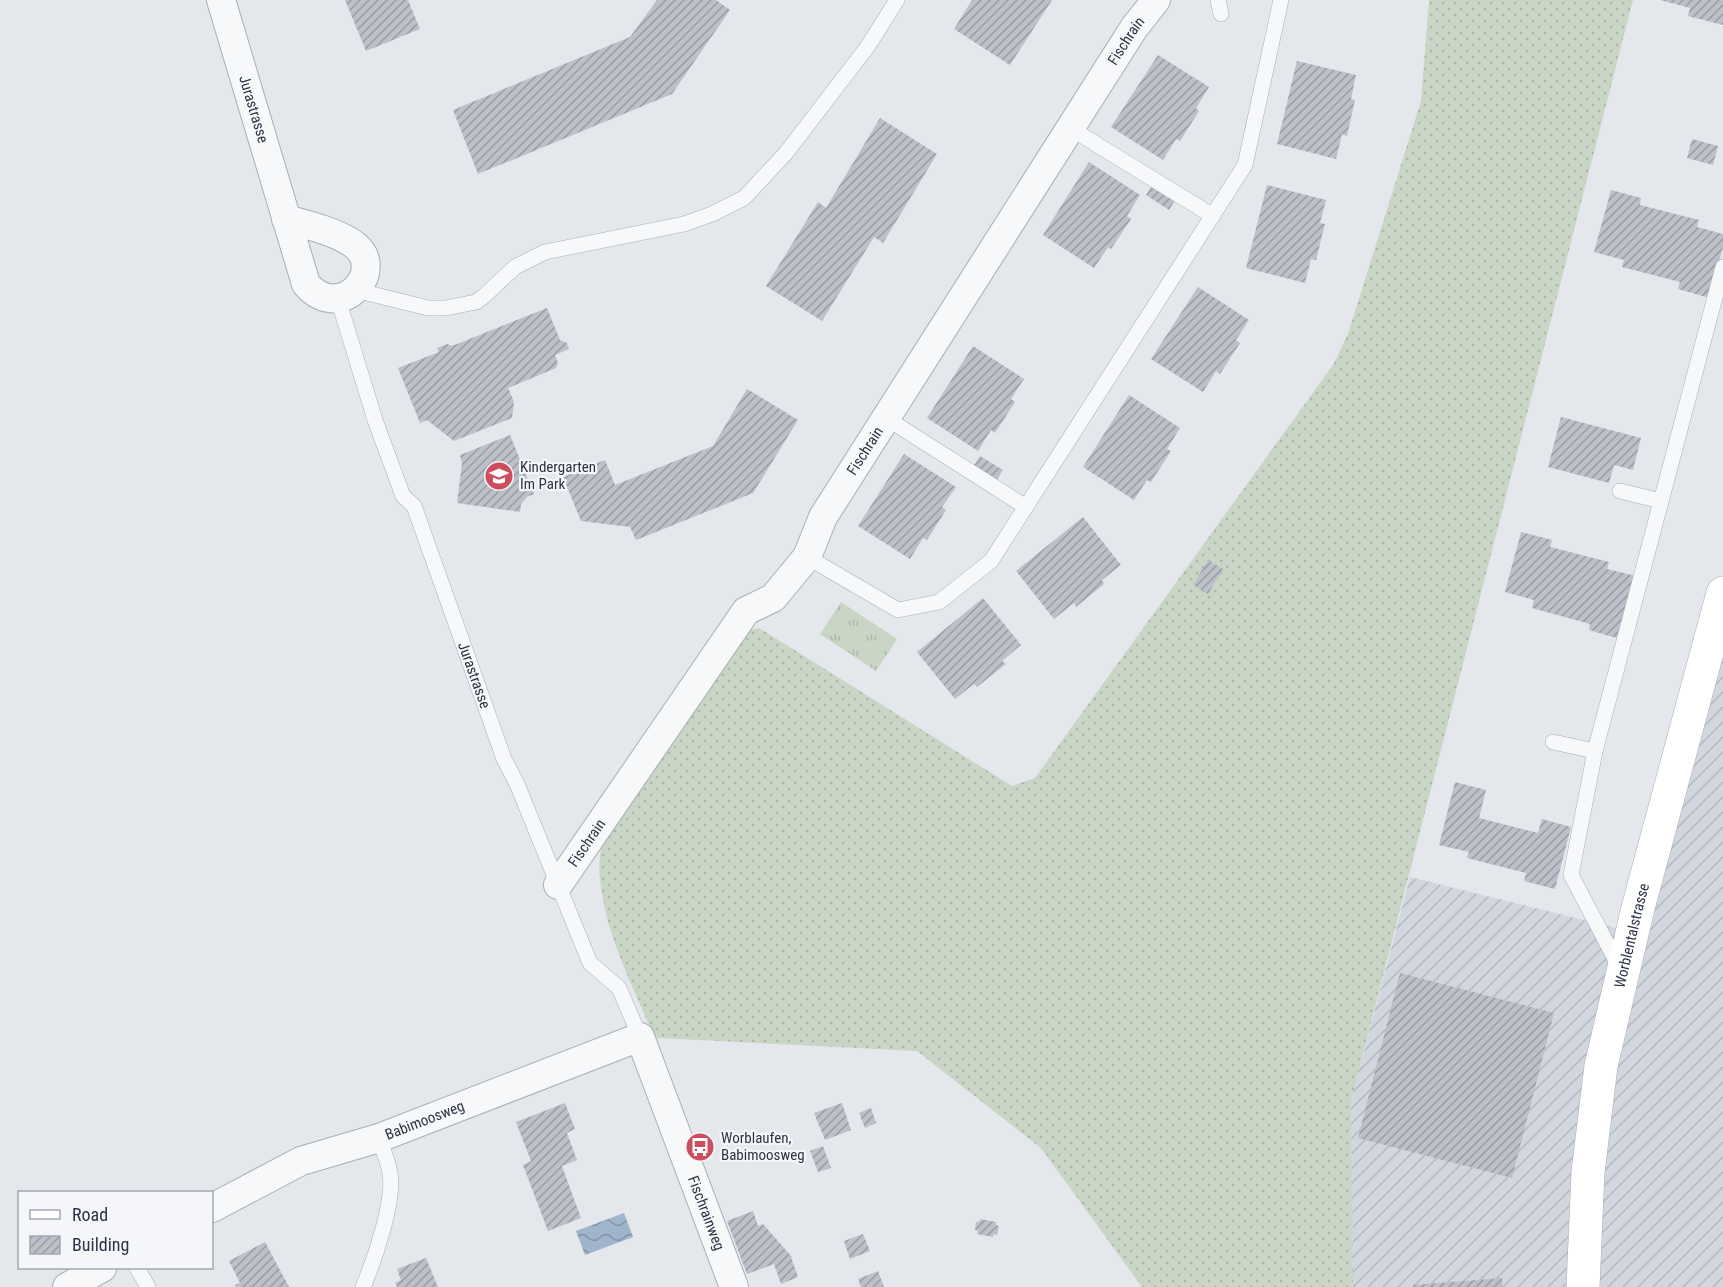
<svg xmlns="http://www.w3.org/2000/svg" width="1723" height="1287" font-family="'Roboto Condensed',sans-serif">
<defs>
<pattern id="industrial-furrows" width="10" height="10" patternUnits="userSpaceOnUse" patternTransform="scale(1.5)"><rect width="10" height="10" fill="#d2d6de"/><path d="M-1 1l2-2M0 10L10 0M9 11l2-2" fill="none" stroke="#b4b8c0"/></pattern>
<pattern id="grass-dots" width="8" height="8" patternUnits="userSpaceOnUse" patternTransform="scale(1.5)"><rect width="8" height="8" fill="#c9d5c5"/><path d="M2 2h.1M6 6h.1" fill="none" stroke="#adb7aa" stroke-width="1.8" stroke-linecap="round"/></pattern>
<pattern id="park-tufts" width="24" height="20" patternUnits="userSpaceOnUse" patternTransform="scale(1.5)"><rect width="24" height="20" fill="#c9d5c5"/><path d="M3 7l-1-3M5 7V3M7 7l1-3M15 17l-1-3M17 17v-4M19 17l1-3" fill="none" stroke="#adb7aa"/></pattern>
<pattern id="water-waves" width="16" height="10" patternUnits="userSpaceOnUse" patternTransform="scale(1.5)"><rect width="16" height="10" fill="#a0b4cb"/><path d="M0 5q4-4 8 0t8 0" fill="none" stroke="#8393a6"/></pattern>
<pattern id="building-hatch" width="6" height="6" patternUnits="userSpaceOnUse" patternTransform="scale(1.5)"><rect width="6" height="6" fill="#bbc0c9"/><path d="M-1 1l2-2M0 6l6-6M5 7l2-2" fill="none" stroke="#989da5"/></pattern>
</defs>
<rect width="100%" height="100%" fill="#e4e7ec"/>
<path fill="url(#industrial-furrows)" d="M1723,651V1287H1353L1351,1101L1410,877L1648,936Z"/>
<path fill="url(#grass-dots)" d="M1429,0H1633L1351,1101L1353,1287H1142L1041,1148L917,1051L640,1037L649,1025C629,978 605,931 600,879C598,866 601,851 602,837L743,632L759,628L1012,786L1035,778L1333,365L1348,334L1421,101Z"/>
<path fill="url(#park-tufts)" d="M841,602L897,639L876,671L820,634Z"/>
<path fill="url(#water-waves)" d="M624,1213L633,1237L585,1255L576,1231Z"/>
<path fill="url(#building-hatch)" d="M345,0H408L420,29L366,51Z
M657,0H716L730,10L672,94L478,174L453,110L630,37Z
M972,0H1052L1010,65L954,29Z
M1660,0H1723V25L1688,16L1690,8Z
M1158,55L1209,87L1196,108L1199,111L1180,141L1176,139L1163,160L1111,127Z
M1297,61L1356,75L1351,99L1355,100L1347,136L1342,134L1336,159L1277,144Z
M880,118L937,154L883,243L874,237L822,321L766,286L818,202L826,208Z
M1692,139L1718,146L1713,165L1687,158Z
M1089,162L1140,195L1127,216L1131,219L1111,249L1108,247L1094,268L1043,235Z
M1153,184L1176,199L1169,210L1146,195Z
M1267,185L1326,200L1320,223L1325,224L1316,260L1311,259L1305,283L1246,268Z
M1611,190L1641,198L1640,205L1699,220L1697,227L1723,234V247L1710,298L1678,289L1680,282L1622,267L1624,260L1594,252Z
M1198,287L1249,320L1236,340L1240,343L1220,374L1216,371L1203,392L1151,359Z
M547,308L560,340L567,343L569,349L555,355L558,363L556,368L508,388L514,402L512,418L454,441L427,420L420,423L398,368L439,352L437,348L447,344L452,346Z
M973,346L1024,379L1011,399L1015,402L995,433L991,430L978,451L927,418Z
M747,389L798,420L753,493L636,540L630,527L581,521L563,477L605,460L615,485L713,446Z
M1129,395L1180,428L1167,449L1171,451L1151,482L1147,480L1134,500L1083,467Z
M1561,417L1641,438L1633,470L1614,465L1609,483L1548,467Z
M510,435L534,494L527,497L521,504L520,512L457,503L462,463L460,455Z
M904,454L956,487L942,507L946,510L927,540L923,538L910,559L858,526Z
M980,456L1003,470L996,481L973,467Z
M1083,517L1121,565L1102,580L1104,584L1076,607L1074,603L1054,619L1016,571Z
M1521,532L1552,540L1550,547L1609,562L1607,569L1636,576L1620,639L1589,630L1590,624L1532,608L1534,600L1505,592Z
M1208,560L1223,569L1208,594L1193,585Z
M983,598L1021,645L1002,661L1006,664L977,687L974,684L955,699L917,652Z
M1455,782L1486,790L1479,818L1538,833L1542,819L1571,827L1555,889L1524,881L1526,873L1467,858L1469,852L1439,845Z
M1400,973L1554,1013L1512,1178L1358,1138Z
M565,1103L575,1129L567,1133L577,1160L562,1166L581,1218L548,1231L523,1165L531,1161L516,1122Z
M842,1103L851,1130L825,1140L814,1113Z
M871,1108L876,1123L865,1128L859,1113Z
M823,1146L831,1168L818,1172L810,1151Z
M753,1211L758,1226L763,1224L792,1257H791L798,1277L781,1284L774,1264L747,1274L727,1221Z
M980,1219L996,1222V1225L999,1226L997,1235L994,1234L993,1237L977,1234L978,1231L975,1230L976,1222H979Z
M863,1234L870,1251L850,1259L844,1241Z
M265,1242L289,1287H236L235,1285L240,1283L229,1261Z
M426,1258L438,1287H397L395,1283L401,1280L397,1269Z
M878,1271L884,1287H861L858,1279Z
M1502,1278L1503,1287H1413V1285Z"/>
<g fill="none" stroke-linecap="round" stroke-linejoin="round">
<g stroke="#a9aeb6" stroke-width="16">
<g id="service">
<path d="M1218,0L1221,14"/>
<path d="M1070,128L1213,216"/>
<path d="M355,290L428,308H446L476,302L484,296L515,267L545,252L684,224L712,214L744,198L786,153L868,46L897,0"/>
<path id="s1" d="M338,299L375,420L403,496L414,506L504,759L517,784L590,963L619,988L640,1037"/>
<path d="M886,418L1026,507"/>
<path d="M1620,491L1661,501"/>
<path d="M807,557L898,610L939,602L991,561L1245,165L1281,0"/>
<path d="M1553,742L1595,751"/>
<path d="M1620,968L1571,875L1595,751L1723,267"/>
<path d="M137,1268L148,1287"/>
<path d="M363,1287C374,1261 395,1201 390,1173C388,1161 383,1149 379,1138"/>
</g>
</g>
<g stroke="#a9aeb6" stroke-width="30">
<g id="minor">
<path id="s2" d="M221,0L306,284C341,325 390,268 352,243C333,231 308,225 286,219"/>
<path id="s3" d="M558,885L746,611L773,598L807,557L823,517L1134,28L1156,0"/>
<path id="s4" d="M212,1208L301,1161L379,1138L640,1037L734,1287"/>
<path d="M67,1287L102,1268"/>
</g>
</g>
<g stroke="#a9aeb6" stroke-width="34">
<g id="secondary">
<path id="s5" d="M1583,1287L1588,1172L1601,1066L1638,908L1723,593"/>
</g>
</g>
<use href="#service" stroke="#f7f8fa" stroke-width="15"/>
<use href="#minor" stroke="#f7f8fa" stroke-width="28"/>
<use href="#secondary" stroke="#fff" stroke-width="33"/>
</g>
<defs>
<g id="school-disc" transform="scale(1.5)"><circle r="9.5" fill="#cd4d5e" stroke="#f4f6f9"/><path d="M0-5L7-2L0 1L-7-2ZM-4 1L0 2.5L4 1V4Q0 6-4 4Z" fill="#fff"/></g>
<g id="bus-disc" transform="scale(1.5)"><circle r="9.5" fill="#cd4d5e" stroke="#f4f6f9"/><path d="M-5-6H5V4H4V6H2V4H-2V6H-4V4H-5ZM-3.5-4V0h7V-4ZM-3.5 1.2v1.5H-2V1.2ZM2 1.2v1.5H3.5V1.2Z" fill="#fff"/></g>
</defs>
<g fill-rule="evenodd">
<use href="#school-disc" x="499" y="476"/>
<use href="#bus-disc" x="700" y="1147"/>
</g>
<g text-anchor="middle" stroke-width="4.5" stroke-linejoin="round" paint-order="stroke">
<g font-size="15" fill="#2c3444" stroke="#f4f6f9">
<text dy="5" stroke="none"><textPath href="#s3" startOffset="1023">Fischrain</textPath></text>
<text dy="5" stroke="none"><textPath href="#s2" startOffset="114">Jurastrasse</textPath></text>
<text dy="5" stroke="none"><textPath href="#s3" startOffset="537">Fischrain</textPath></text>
<text dy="5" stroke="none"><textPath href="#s1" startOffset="402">Jurastrasse</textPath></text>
<text dy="5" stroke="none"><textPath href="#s3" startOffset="51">Fischrain</textPath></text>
<text dy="5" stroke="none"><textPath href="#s5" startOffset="356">Worblentalstrasse</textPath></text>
<text dy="5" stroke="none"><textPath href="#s4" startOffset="231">Babimoosweg</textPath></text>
<text dy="5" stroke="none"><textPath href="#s4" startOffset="650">Fischrainweg</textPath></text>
</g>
<g font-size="15" fill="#2c3444" stroke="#f4f6f9" text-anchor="start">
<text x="520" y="472">Kindergarten<tspan x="520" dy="17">Im Park</tspan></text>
<text x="721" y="1143">Worblaufen,<tspan x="721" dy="17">Babimoosweg</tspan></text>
</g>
</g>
<rect x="18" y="1191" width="195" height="78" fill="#f4f6f9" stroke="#a4a8b1" stroke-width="1.5"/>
<rect x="30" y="1210" width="30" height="9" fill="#ffffff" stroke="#a4a8b1" stroke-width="1.5"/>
<text x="72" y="1221" font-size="18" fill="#2c3444">Road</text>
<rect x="30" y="1236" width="30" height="18" fill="url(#building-hatch)" stroke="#a4a8b1" stroke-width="1.5"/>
<text x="72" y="1251" font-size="18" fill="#2c3444">Building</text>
</svg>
